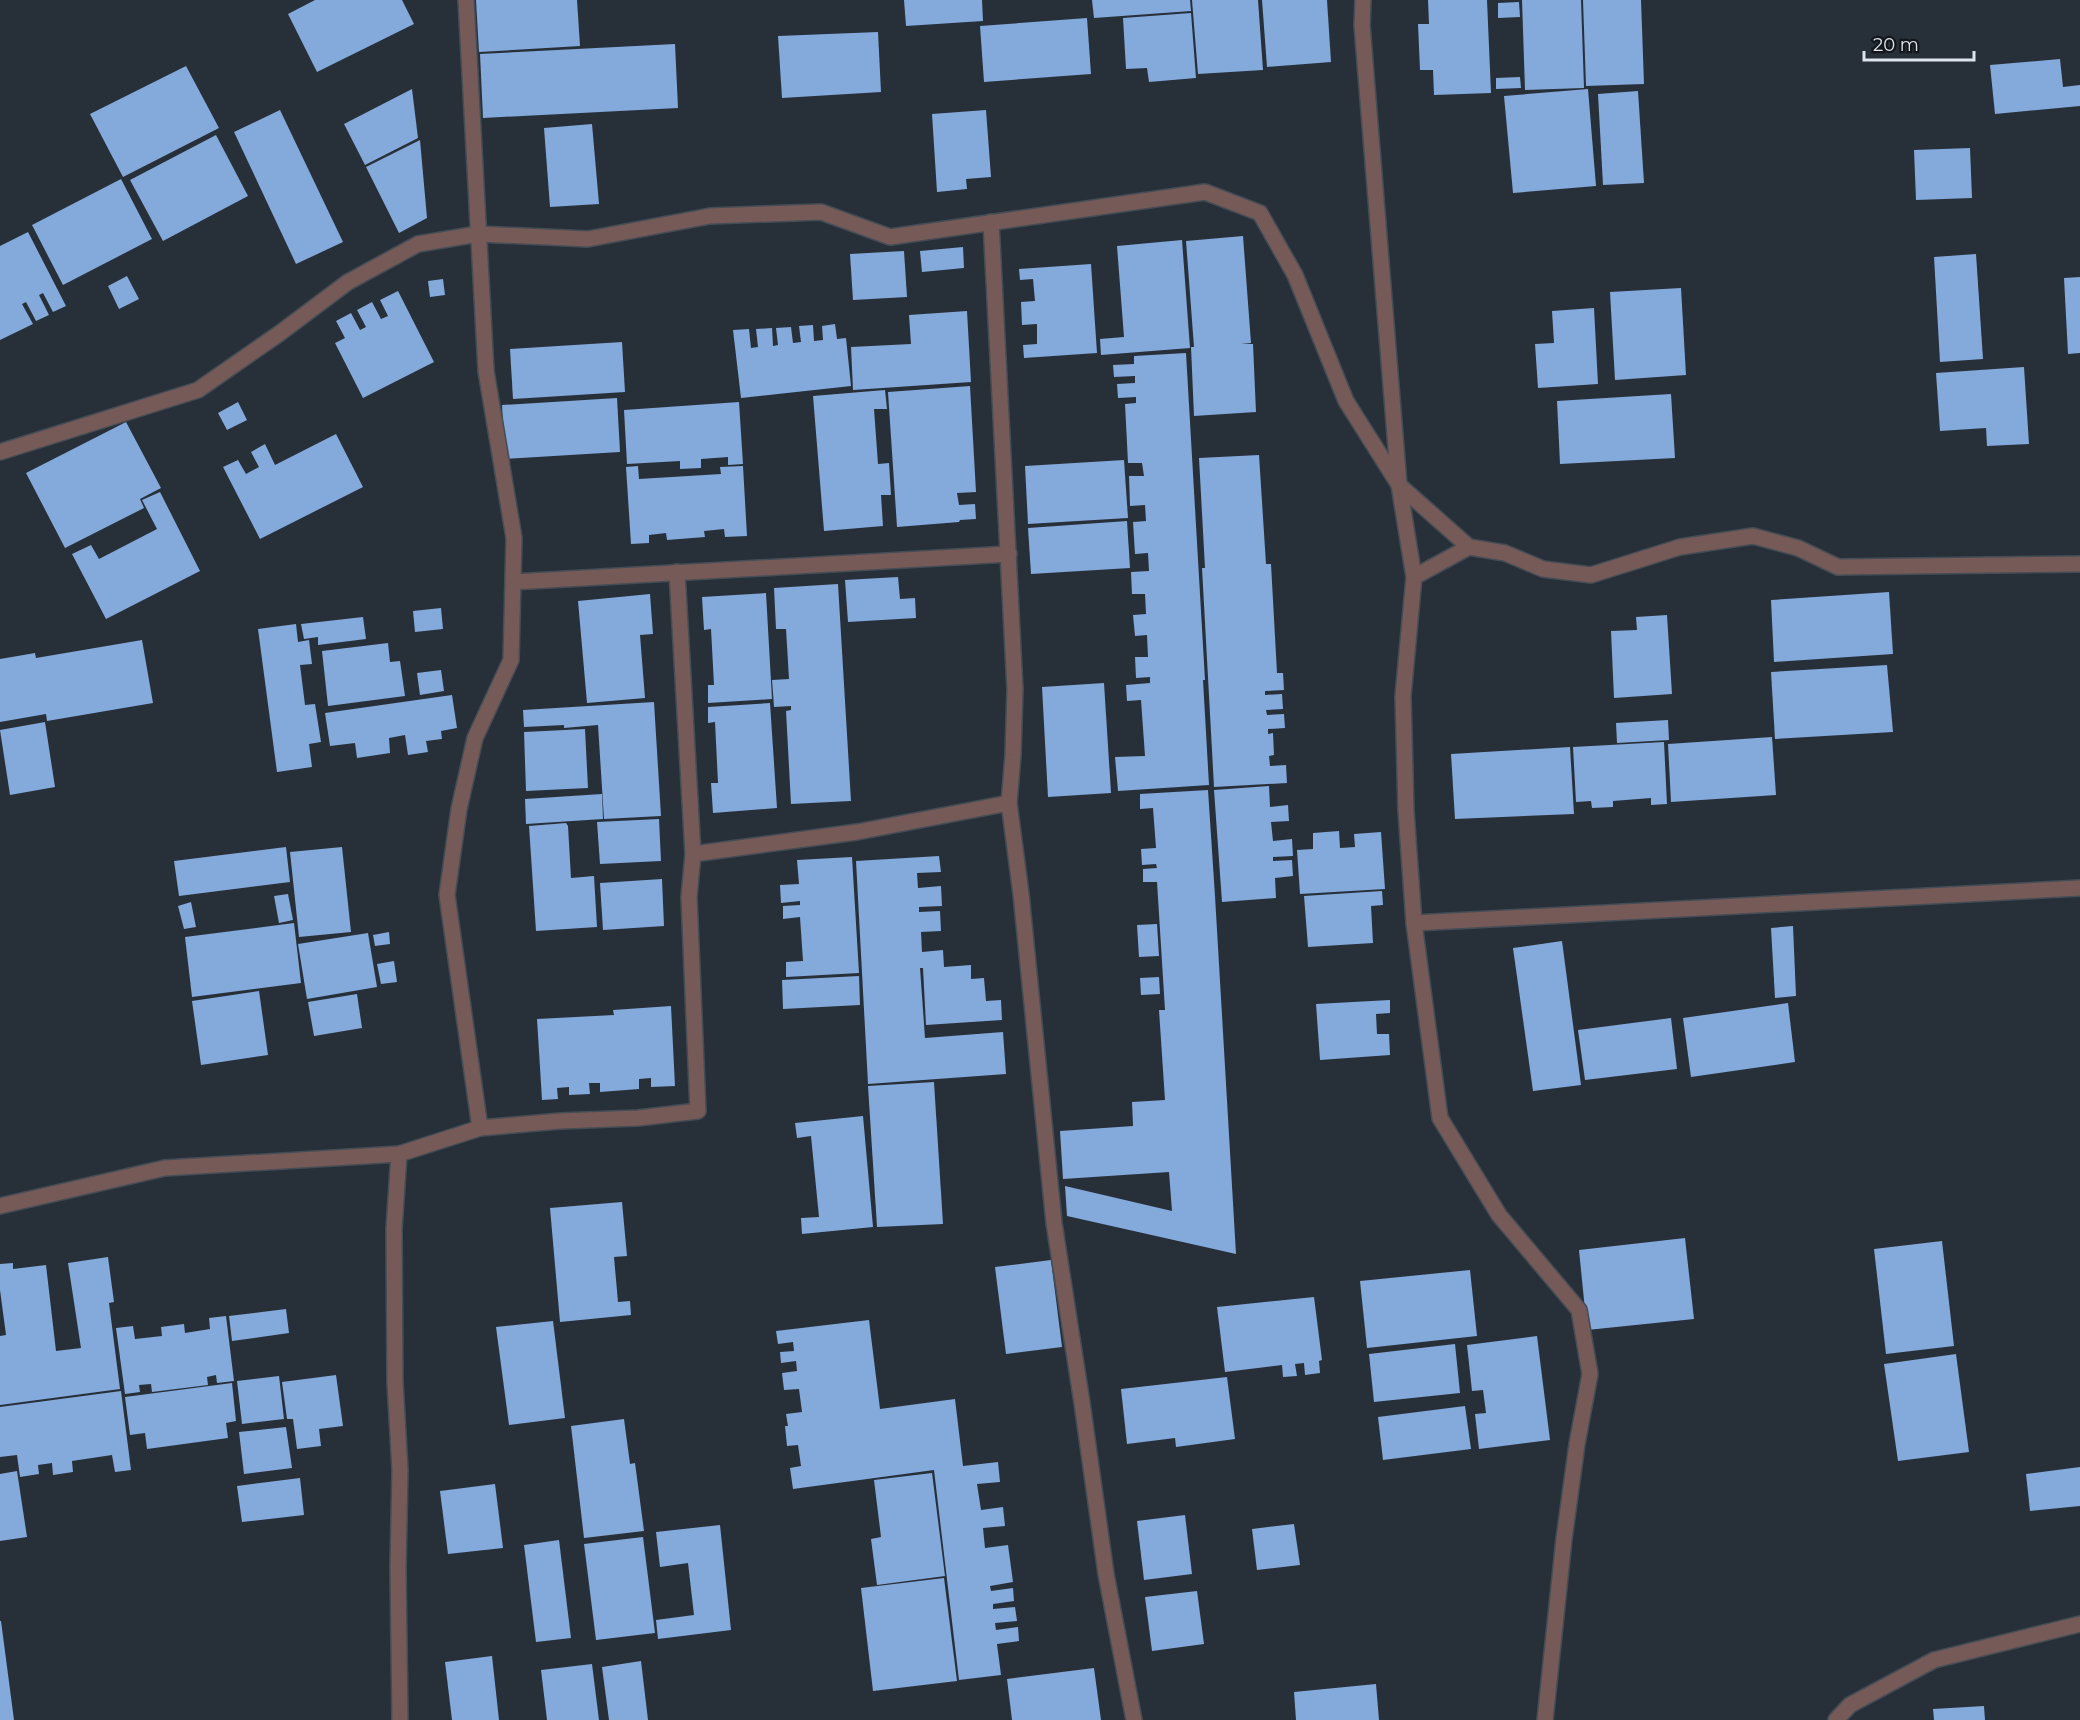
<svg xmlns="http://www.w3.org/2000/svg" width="2080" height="1720" viewBox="0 0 2080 1720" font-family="Montserrat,sans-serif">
<rect width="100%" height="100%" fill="#272f39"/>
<g fill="#84a9db">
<polygon points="315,0 402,0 414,24 317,72 288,14"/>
<polygon points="476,0 577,0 580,46 479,52"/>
<polygon points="904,0 982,0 983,21 906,26"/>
<polygon points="1092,0 1190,0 1191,11 1094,18"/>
<polygon points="1192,0 1258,0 1263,70 1198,74"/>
<polygon points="1262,0 1327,0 1331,62 1267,67"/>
<polygon points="1428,0 1487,0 1491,93 1434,95 1433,70 1420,70 1418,24 1429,24"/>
<polygon points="1522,0 1581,0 1584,88 1525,90"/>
<polygon points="1583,0 1641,0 1644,84 1586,86"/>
<polygon points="1519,2 1520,17 1498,18 1498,3"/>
<polygon points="1191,13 1196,78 1149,82 1147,68 1126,69 1123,18"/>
<polygon points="1087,18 1091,74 984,82 980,26"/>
<polygon points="878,32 881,92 782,98 778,36"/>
<polygon points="675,44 678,108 483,118 480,54"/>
<polygon points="2060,59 2063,87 2080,85 2080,106 1995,114 1990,65"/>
<polygon points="186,66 219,128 123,177 90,114"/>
<polygon points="1520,77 1521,88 1496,89 1496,78"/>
<polygon points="412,89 418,138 365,165 344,124"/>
<polygon points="1588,89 1596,186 1513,193 1504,96"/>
<polygon points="1638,91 1644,183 1603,185 1598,94"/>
<polygon points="280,110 343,242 296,264 234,132"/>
<polygon points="986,110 991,177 966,179 967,189 937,192 932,114"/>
<polygon points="592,124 599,204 550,207 544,128"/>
<polygon points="216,135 248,196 163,241 130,180"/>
<polygon points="420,140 427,218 399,233 366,167"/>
<polygon points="1970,148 1972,198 1916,200 1914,150"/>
<polygon points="121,179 152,239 63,285 32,225"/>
<polygon points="28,232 66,306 53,312 43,293 39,295 49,315 36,321 26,302 22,304 33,324 0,340 0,246"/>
<polygon points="1243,236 1251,343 1241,344 1253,344 1256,412 1194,416 1191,347 1194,347 1186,241"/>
<polygon points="1182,240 1190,348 1101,355 1100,339 1124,337 1117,246"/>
<polygon points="963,247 964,268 922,272 920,251"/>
<polygon points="904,251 907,297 853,300 850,254"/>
<polygon points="1976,254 1983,359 1940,362 1934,257"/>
<polygon points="1091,264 1097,353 1024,358 1023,345 1037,344 1037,324 1022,325 1021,302 1035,301 1033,279 1020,280 1019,269"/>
<polygon points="127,276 139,299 119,309 108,286"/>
<polygon points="2080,277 2080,353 2068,354 2064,278"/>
<polygon points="443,279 445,295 430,297 428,281"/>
<polygon points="1681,288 1686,375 1615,380 1610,292"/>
<polygon points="398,291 434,362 363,398 335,343 345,338 336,321 351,313 360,330 366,327 357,310 372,302 381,319 388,316 380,300"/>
<polygon points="1594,308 1598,384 1538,388 1535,344 1554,343 1552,311"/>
<polygon points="967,311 971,382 853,390 851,347 911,344 909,315"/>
<polygon points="835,324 837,339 846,338 851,386 741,398 733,330 749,329 751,348 758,347 756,329 772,328 773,346 778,345 776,328 791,327 793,343 801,342 799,326 813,325 814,341 823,340 822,326"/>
<polygon points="622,342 625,392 513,399 510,349"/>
<polygon points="1186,353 1205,680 1203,680 1209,785 1118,791 1115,757 1145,756 1141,700 1127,701 1126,685 1150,683 1150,677 1136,678 1135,657 1148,657 1147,635 1135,636 1133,615 1146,614 1145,594 1132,594 1131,572 1149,571 1148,553 1135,554 1133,522 1146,521 1145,505 1130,506 1129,476 1144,476 1142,463 1128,463 1125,404 1136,403 1136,397 1118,398 1117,384 1135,383 1135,376 1114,377 1113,365 1134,364 1134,356"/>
<polygon points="2024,367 2029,444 1987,446 1986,428 1940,431 1936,373"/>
<polygon points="970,386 976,492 957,493 959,505 975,504 976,519 960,520 959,522 897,527 888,392"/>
<polygon points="885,390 887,409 874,409 878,464 889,463 891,495 881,495 883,526 824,531 813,396"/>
<polygon points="1671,394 1675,458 1560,464 1557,401"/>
<polygon points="617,398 620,452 505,459 502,405"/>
<polygon points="238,402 247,420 227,430 218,413"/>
<polygon points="739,402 743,464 728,465 728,457 701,459 701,468 680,469 680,461 627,464 624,410"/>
<polygon points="126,422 161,488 140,499 144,508 65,548 26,473"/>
<polygon points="336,434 363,487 260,539 223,467 238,460 246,474 259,467 251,452 265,444 275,465"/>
<polygon points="1259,455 1266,564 1271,564 1277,673 1283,673 1284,690 1265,691 1265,695 1282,694 1283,709 1266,710 1267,715 1284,714 1285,728 1268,729 1268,734 1273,733 1274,755 1269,756 1270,766 1286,765 1287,783 1214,787 1202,568 1205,568 1199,458"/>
<polygon points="1124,460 1128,518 1028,524 1025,466"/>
<polygon points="638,466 639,479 721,474 720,467 743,466 747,536 725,537 724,529 704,531 705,537 667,540 666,533 649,535 649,543 631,544 626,467"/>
<polygon points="160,492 200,571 106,619 72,554 91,545 99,559 157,529 142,500"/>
<polygon points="1127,521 1130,568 1031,574 1028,528"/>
<polygon points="898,577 900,599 915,598 916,618 848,622 845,580"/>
<polygon points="838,584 851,801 791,804 786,711 791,710 791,706 774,707 772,680 789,679 786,629 776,629 774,588"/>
<polygon points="1889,592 1893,654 1774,662 1771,600"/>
<polygon points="766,593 772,699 708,703 708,685 714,685 711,629 704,630 702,597"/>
<polygon points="650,594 653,634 640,635 645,698 587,703 578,601"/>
<polygon points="441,608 443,629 415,632 413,611"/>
<polygon points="1667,615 1672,694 1614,698 1611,631 1637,630 1636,617"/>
<polygon points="363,617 366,639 318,645 318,637 304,639 301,624"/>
<polygon points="296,624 298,642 309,640 312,664 300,665 305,705 315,704 321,742 309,744 312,767 277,772 258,629"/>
<polygon points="142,640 153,703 47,721 46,714 0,722 0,659 35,653 36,658"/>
<polygon points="388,643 390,662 400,661 405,696 328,706 322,651"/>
<polygon points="1887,665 1893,732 1775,739 1771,672"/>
<polygon points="441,670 444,691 420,695 417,673"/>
<polygon points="1104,683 1111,793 1048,797 1042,687"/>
<polygon points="452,695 457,728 441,731 442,739 426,741 428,752 408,755 405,735 389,738 390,753 357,758 355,743 330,746 325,713"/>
<polygon points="654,702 661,816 604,819 598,725 564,728 564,725 524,727 523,710"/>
<polygon points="770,703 777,808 713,813 711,783 718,783 715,722 708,723 708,707"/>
<polygon points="1668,720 1669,740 1617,743 1616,723"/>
<polygon points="45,722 55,787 10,795 0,730"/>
<polygon points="585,729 588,788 526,791 524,732"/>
<polygon points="1772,737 1776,795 1671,802 1668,744"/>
<polygon points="1664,742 1667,804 1651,805 1651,798 1613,801 1613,807 1592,808 1591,801 1576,802 1573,747"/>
<polygon points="1570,747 1574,814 1455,819 1451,754"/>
<polygon points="1269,786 1270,807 1288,805 1289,821 1271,822 1273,841 1292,839 1293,856 1273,857 1273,861 1292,860 1293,876 1275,878 1276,898 1222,902 1214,790"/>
<polygon points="1208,790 1215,896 1236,1254 1067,1216 1065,1186 1172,1211 1169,1172 1063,1179 1060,1131 1133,1126 1132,1102 1165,1100 1159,1010 1165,1010 1157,882 1143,882 1143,869 1157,868 1156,864 1142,865 1141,849 1156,848 1153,808 1140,809 1140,794"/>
<polygon points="602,794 603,819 526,824 525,799"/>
<polygon points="659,819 661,861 600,864 597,822"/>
<polygon points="566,823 568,826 571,878 594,876 597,927 536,931 529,826"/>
<polygon points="1339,831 1340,848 1355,847 1354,834 1381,832 1385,889 1300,894 1297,850 1313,849 1313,833"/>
<polygon points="286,847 290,882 179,896 174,861"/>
<polygon points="342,847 351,932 299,937 290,852"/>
<polygon points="939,856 941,872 917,873 918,888 941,886 942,906 919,907 919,912 940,911 941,931 921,932 922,952 943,950 944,967 971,965 971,979 984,978 986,1001 1001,1000 1002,1020 926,1025 923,968 920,968 925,1038 1003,1032 1006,1074 868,1084 856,861"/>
<polygon points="852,857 859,973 786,977 786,962 803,961 800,917 783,919 783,906 800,905 800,901 781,903 780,885 799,884 797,860"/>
<polygon points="662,879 664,926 603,930 600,883"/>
<polygon points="1382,891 1383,905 1371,906 1373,943 1308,947 1304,896"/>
<polygon points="288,894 293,920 279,923 274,896"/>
<polygon points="191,902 196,927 184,929 178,906"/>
<polygon points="294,923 301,983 192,997 185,937"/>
<polygon points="1157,924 1159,956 1139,957 1137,925"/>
<polygon points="1793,926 1796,996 1775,998 1771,928"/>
<polygon points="389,932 390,944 375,946 373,935"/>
<polygon points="368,933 377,987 307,999 298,944"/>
<polygon points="1562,941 1581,1085 1533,1091 1513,948"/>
<polygon points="394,961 397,982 381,984 377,964"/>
<polygon points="859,976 860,1005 783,1009 782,980"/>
<polygon points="1159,977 1160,994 1141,995 1140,978"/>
<polygon points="259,991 268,1055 201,1065 192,1001"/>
<polygon points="357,994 362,1028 314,1036 308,1002"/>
<polygon points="1390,1000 1390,1013 1376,1014 1377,1034 1389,1034 1390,1055 1320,1060 1316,1004"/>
<polygon points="1788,1003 1795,1062 1691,1077 1683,1018"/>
<polygon points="671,1006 675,1086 651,1087 651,1078 639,1079 639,1089 600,1092 600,1083 589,1083 590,1094 569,1095 569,1087 557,1088 558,1099 542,1100 537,1019 614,1015 613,1010"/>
<polygon points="1671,1018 1677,1069 1585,1080 1578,1030"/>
<polygon points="934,1082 943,1224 877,1227 868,1086"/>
<polygon points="863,1116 873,1227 802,1234 801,1218 819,1217 811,1136 797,1138 795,1123"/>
<polygon points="622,1202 627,1256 614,1257 618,1302 630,1301 631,1315 560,1322 550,1208"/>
<polygon points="1685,1238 1694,1319 1587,1330 1579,1250"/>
<polygon points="1942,1241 1954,1346 1886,1354 1874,1249"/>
<polygon points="108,1257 114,1302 109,1303 120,1389 0,1405 0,1336 6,1335 0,1290 0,1264 13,1263 13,1269 46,1265 56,1351 81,1348 68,1263"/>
<polygon points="1051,1260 1062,1347 1006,1354 995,1267"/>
<polygon points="1470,1270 1477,1336 1367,1348 1360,1281"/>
<polygon points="1314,1297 1322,1360 1319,1361 1320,1373 1305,1375 1304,1363 1295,1364 1297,1376 1283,1377 1282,1365 1225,1372 1217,1307"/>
<polygon points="286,1309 289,1333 232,1341 229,1316"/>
<polygon points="226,1316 234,1381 217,1383 216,1375 207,1377 208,1385 152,1392 151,1384 139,1385 140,1392 125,1394 116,1328 133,1326 135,1339 162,1336 161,1327 184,1324 185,1333 210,1329 209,1318"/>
<polygon points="869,1320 880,1409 955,1399 963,1466 998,1462 1000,1482 977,1484 981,1510 1003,1507 1005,1526 983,1528 985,1548 1008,1545 1013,1582 990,1586 991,1591 1013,1588 1014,1601 993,1604 993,1609 1015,1607 1017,1621 995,1623 996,1630 1018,1627 1019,1641 997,1644 1001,1675 959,1680 934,1470 793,1489 790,1468 801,1466 798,1445 787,1446 785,1426 788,1426 786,1414 802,1412 799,1389 784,1390 782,1373 797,1371 796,1361 781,1363 780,1352 794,1351 793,1342 778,1344 776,1331"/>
<polygon points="553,1321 565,1418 509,1425 496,1327"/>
<polygon points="1537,1336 1550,1440 1479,1449 1475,1414 1486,1413 1483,1390 1472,1391 1467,1345"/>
<polygon points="1455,1344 1460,1393 1374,1402 1369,1354"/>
<polygon points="1956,1354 1969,1452 1898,1461 1884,1364"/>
<polygon points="336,1375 343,1426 319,1429 321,1446 297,1449 293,1419 287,1419 282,1382"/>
<polygon points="279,1376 284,1419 242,1424 237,1381"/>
<polygon points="1227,1377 1235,1439 1176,1447 1175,1438 1127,1444 1121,1389"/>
<polygon points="232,1383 236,1421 226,1423 228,1438 147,1449 145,1433 130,1435 125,1397"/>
<polygon points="121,1391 131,1470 115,1472 112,1455 72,1461 73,1472 53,1475 52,1463 38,1465 39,1474 20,1477 17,1455 0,1457 0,1407"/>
<polygon points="1465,1406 1471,1449 1383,1460 1378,1417"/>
<polygon points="624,1419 630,1464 635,1463 644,1531 584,1538 571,1426"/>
<polygon points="286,1427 292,1468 244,1474 239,1432"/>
<polygon points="2080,1467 2080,1506 2030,1511 2026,1474"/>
<polygon points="17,1471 27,1537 0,1541 0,1474"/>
<polygon points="932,1473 945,1576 877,1585 871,1539 881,1537 874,1480"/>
<polygon points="300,1478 304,1515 242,1522 237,1486"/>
<polygon points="495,1484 503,1548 448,1554 440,1491"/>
<polygon points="1185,1515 1192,1574 1144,1580 1137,1521"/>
<polygon points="1294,1524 1300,1565 1257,1570 1252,1529"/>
<polygon points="720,1525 731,1630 658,1639 656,1620 694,1615 688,1563 660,1567 656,1532"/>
<polygon points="643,1537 655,1633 596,1640 584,1544"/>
<polygon points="559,1540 571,1638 536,1642 524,1545"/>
<polygon points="944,1578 957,1681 873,1691 861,1588"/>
<polygon points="1197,1591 1204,1644 1152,1651 1145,1597"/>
<polygon points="0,1621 1,1621 14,1720 0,1720"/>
<polygon points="492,1656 499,1720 452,1720 445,1662"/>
<polygon points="641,1661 648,1720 609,1720 602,1667"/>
<polygon points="592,1664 599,1720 547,1720 541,1670"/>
<polygon points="1094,1668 1101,1720 1012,1720 1007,1679"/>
<polygon points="1376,1684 1379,1720 1296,1720 1294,1692"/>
<polygon points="1984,1706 1985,1720 1934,1720 1933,1709"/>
</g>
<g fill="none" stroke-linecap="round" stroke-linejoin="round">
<defs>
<g id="minor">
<polyline points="466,0 486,371 514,538 511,660 475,738 459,809 447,895 480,1128"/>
<polyline points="1363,0 1362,25 1399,485 1414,577 1403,696 1406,811 1414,923 1440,1118 1499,1215 1579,1310 1590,1374 1577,1444 1564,1539 1545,1720"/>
<polyline points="991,222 1015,689 1013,755 1009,803 1021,894 1054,1223 1082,1403 1106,1574 1134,1720"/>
<polyline points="0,452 198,390 280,333 348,282 418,244 478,234 588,239 710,216 821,212 890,237 1205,192 1260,213 1295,275 1346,401 1399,485 1469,547 1505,553 1543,569 1591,575 1680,547 1753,536 1798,548 1838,567 2080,564"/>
<polyline points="1414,577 1469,547"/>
<polyline points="513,582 1009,554"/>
<polyline points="693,854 857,832 1009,803"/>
<polyline points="1414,923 2080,888"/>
<polyline points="399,1154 394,1229 395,1382 400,1470 398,1568 400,1720"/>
<polyline points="0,1206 165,1168 399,1154 480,1128 560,1121 638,1118 698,1111 689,897 693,854 677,572"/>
<polyline points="1836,1720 1850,1705 1934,1660 2080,1624"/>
</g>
</defs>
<use href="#minor" stroke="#444c55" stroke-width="18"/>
<use href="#minor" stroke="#765a57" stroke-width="15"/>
</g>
<path d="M1864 51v9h110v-9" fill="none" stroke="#dee4eb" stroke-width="3"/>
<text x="1873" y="51" font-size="18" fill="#dee4eb" stroke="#13171c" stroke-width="4.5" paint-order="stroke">20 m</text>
</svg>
